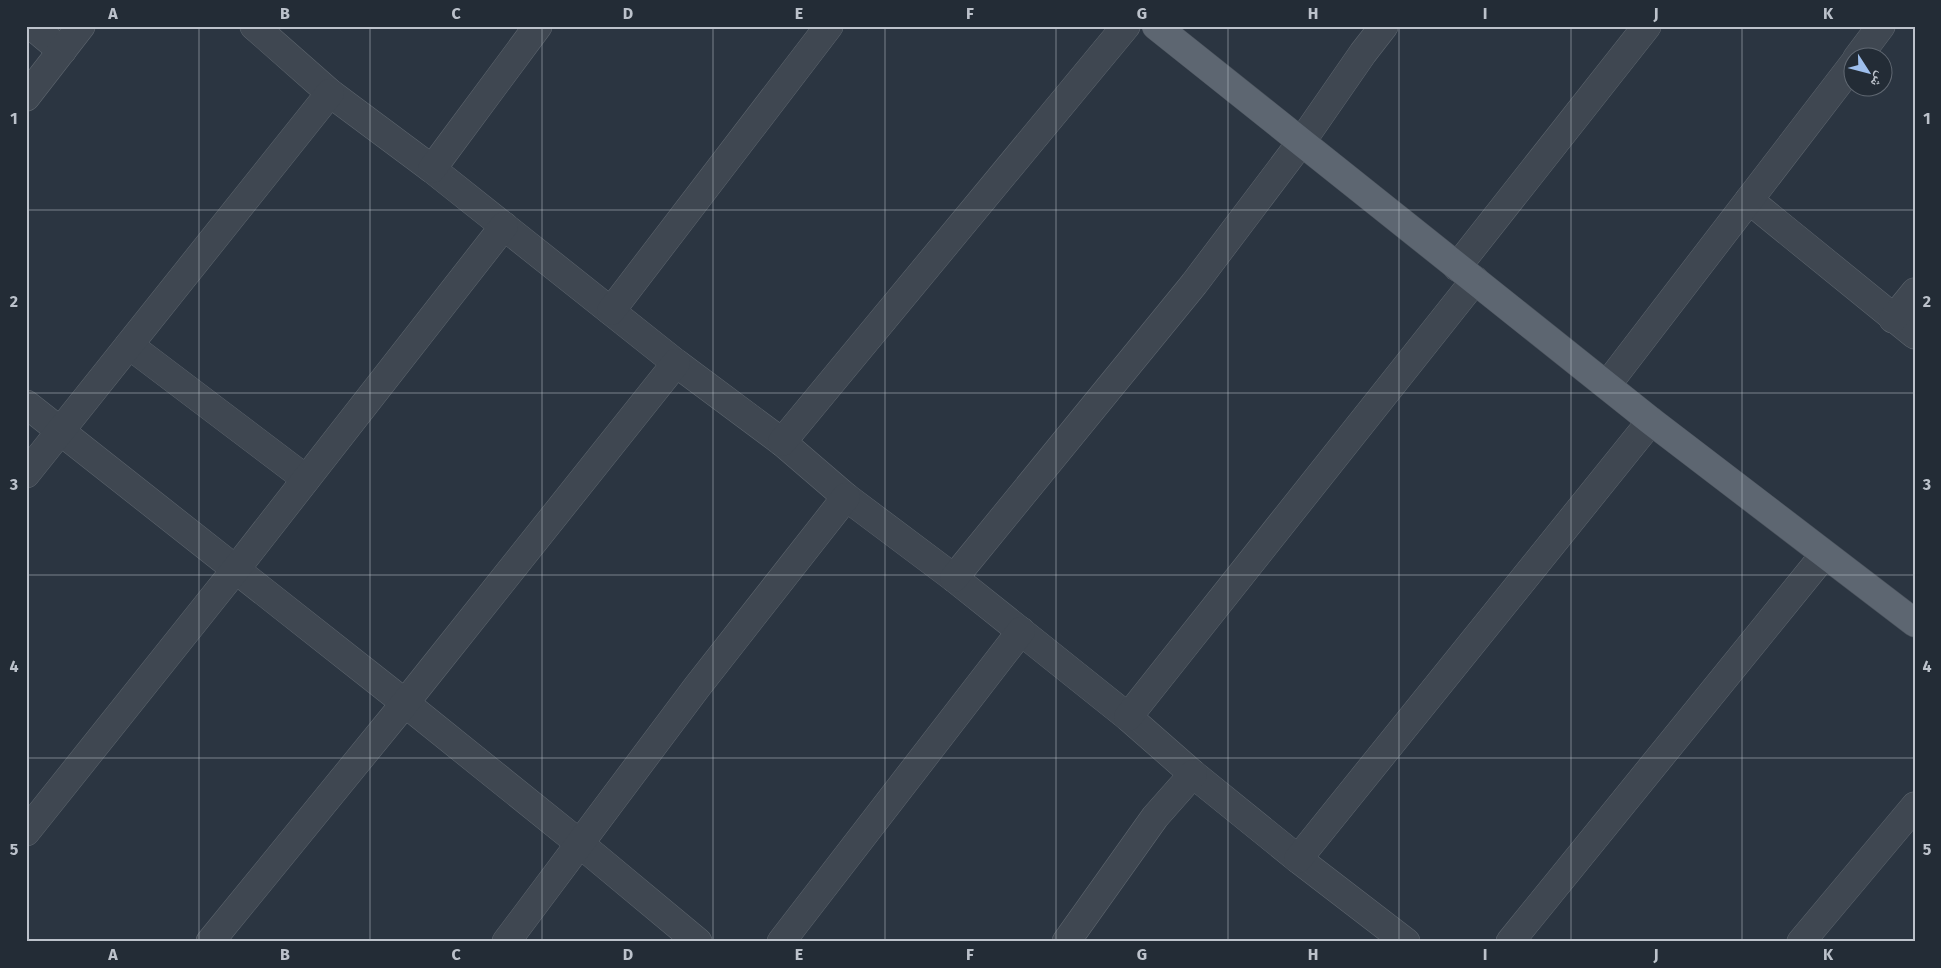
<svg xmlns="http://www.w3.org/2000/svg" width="1941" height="968" viewBox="0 0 1941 968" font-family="'Fira Sans','Noto Naskh Arabic',sans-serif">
<rect width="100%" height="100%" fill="#2b3541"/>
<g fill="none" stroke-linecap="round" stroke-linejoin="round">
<defs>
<g id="minor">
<polyline points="32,26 62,51"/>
<polyline points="254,26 330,93 432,169 676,363 782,442 846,497 954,578 1128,717 1193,774 1298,859 1406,942"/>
<polyline points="1857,58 1881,26"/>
<polyline points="26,97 81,26"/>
<polyline points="432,169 538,26"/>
<polyline points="1749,200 1915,335"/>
<polyline points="1457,267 1647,26"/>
<polyline points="611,311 829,26"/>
<polyline points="1893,319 1915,292"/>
<polyline points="129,345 306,479"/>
<polyline points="1607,385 1854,63"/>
<polyline points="26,404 405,703 579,843 698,942"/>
<polyline points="782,442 1126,26"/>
<polyline points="26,474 330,93"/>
<polyline points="954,578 1194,284 1302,141 1363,53 1384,26"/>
<polyline points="1128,717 1475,280"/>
<polyline points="26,832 236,569 504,226"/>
<polyline points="1298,859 1651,421"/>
<polyline points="210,942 405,703 676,363"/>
<polyline points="506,942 697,687 846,497"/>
<polyline points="781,942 1021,631"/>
<polyline points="1066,942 1155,817 1193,774"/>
<polyline points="1510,942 1824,555"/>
<polyline points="1801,942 1915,806"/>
</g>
<polyline id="major" points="1156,26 1651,421 1915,623"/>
</defs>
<use href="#minor" stroke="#5d656e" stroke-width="29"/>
<use href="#major" stroke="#48505a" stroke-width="29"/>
<use href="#minor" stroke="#3f4751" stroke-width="28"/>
<use href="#major" stroke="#5d6671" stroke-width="28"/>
</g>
<path fill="none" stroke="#bcc2cb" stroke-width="1" stroke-opacity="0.55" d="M199,26V942M370,26V942M542,26V942M713,26V942M885,26V942M1056,26V942M1228,26V942M1399,26V942M1571,26V942M1742,26V942M26,210H1915M26,393H1915M26,575H1915M26,758H1915"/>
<rect width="1941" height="968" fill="none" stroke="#232c36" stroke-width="55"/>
<g transform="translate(1868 72) rotate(126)"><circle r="24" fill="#232c36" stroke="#606872"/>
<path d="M0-4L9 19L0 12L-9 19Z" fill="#9ebfed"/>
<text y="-8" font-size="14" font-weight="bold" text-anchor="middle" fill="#bcc2cb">ش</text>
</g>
<rect x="28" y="28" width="1886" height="912" fill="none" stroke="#bcc2cb" stroke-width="2"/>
<g font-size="16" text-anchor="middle" font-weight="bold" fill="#bcc2cb">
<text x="113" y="19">A</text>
<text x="285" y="19">B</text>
<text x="456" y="19">C</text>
<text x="628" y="19">D</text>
<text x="799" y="19">E</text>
<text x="970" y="19">F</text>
<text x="1142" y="19">G</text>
<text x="1313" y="19">H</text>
<text x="1485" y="19">I</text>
<text x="1656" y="19">J</text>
<text x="1828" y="19">K</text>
<text x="14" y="124">1</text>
<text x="1927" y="124">1</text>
<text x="14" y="307">2</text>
<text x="1927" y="307">2</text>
<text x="14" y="490">3</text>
<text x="1927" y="490">3</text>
<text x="14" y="672">4</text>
<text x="1927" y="672">4</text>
<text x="14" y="855">5</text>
<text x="1927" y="855">5</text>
<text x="113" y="960">A</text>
<text x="285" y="960">B</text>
<text x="456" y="960">C</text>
<text x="628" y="960">D</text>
<text x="799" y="960">E</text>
<text x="970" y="960">F</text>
<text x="1142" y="960">G</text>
<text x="1313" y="960">H</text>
<text x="1485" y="960">I</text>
<text x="1656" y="960">J</text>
<text x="1828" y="960">K</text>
</g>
</svg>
